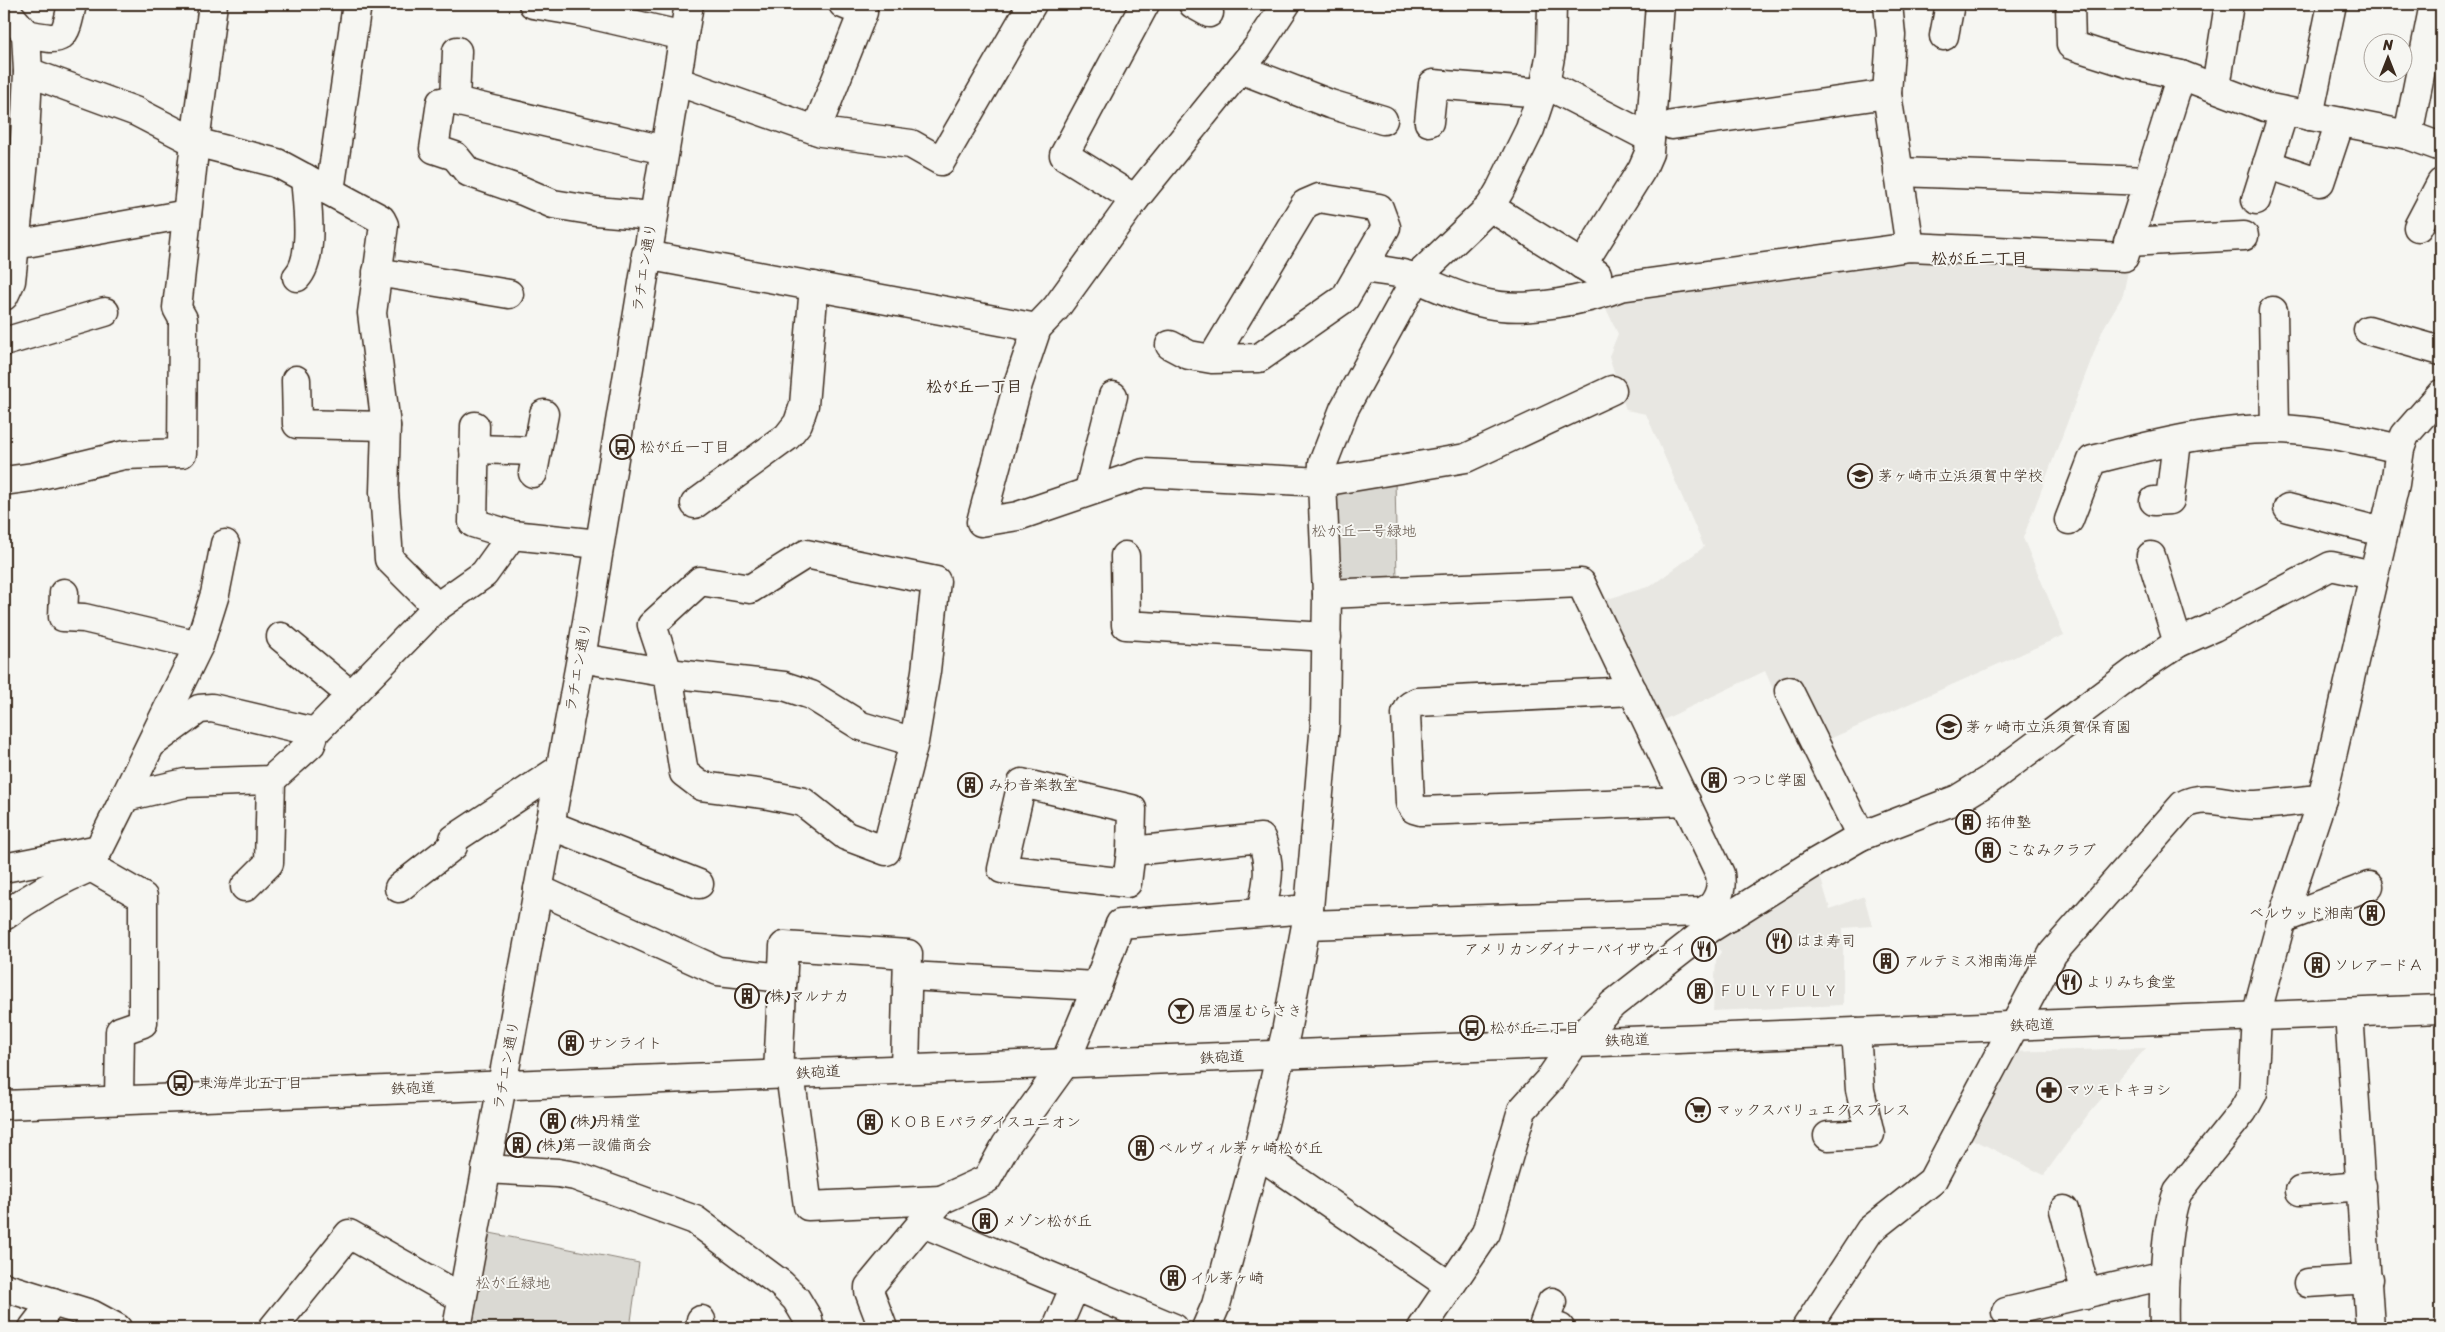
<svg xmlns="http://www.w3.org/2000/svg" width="2445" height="1332" viewBox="0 0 2445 1332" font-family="Sriracha,'Klee One',sans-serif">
<rect width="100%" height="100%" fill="#f6f6f2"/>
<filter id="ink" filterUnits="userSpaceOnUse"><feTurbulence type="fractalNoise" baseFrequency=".02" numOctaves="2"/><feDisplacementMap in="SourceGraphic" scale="10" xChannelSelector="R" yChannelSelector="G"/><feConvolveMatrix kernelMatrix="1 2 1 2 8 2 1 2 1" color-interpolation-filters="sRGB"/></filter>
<g filter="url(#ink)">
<g fill="#e8e7e2">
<polygon points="1907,257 2129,266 2123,295 2103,329 2023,538 2064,635 1825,741 1797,679 1773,689 1765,671 1659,722 1604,600 1651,586 1704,547 1646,414 1626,410 1609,356 1618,334 1603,302"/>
<polygon points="1816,862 1830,909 1864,896 1872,926 1843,928 1843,1005 1713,1011 1716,960 1721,952 1709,929"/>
<polygon points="2146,1048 2089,1113 2044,1175 1965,1135 2008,1052"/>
</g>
<g fill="#dad9d3" stroke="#8a8278">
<polygon points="1395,479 1397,581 1330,581 1332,482"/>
<polygon points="490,1233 639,1263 630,1328 460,1328 470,1266"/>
</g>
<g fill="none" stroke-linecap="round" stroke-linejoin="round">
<defs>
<g id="minor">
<polyline points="533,4 580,12 684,36"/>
<polyline points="1193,4 1209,13"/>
<polyline points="1286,4 1257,48 1135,199 1056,308 1037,328 1018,384 981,522 1018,516 1144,473 1322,482 1466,458 1612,390"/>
<polyline points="1888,4 1891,35 1887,94 1910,247"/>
<polyline points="2070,4 2071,45 2127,63 2181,75 2265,107 2408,135 2441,147"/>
<polyline points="4,8 26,34 28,72 24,161 11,281 4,296"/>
<path d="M26,34C63,41 64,43 72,4"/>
<polyline points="1944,36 1950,4"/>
<polyline points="1240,69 1330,104 1383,120"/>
<polyline points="28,72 137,112 195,142 277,163 381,219 384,225 372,313 386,426 384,492 389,559 437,607"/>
<polyline points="676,81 821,132 911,144 941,161 1032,4"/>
<polyline points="1545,84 1650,138"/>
<polyline points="2216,87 2229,4"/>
<polyline points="455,101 457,51"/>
<polyline points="2309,116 2332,4"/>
<polyline points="1429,122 1433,84 1542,93"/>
<polyline points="1672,125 1887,94"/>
<polyline points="816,130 863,12 843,4"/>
<polyline points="2408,135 2434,4"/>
<polyline points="2267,164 2320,182 2340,122"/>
<polyline points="2148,181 2181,75"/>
<polyline points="330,191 357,4"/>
<polyline points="1135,199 1064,155 1145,4"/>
<polyline points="2256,200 2284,111"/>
<polyline points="1490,207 1597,274"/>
<polyline points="653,216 596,211 553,204 523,191 468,172 455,156 434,149 441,102 455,101 664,150"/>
<polyline points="2418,227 2441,183"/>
<polyline points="2128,242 2244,236"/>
<polyline points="15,245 187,214"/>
<polyline points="646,255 1037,328"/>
<polyline points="1582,265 1642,169 1649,153 1660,4"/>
<path d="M1363,268C1379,271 1400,271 1416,278C1439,288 1463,299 1488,304C1524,312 1585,301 1620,287L1910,247L2124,257L2148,181L1898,172"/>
<polyline points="377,272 509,294"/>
<path d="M297,277C315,258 307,203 305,178"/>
<polyline points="2273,311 2275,429"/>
<polyline points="2368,330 2441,351"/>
<polyline points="4,342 105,312"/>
<polyline points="1170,345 1189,355 1212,359 1259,358 1345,298 1386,227 1379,208 1319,198 1305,204 1212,359"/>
<polyline points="296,380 297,424 386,426"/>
<polyline points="475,426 473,523 512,535"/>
<polyline points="474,449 537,451"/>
<polyline points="533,473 544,414"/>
<polyline points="4,481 33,477 124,455 182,453 183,319 177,308 195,142 213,4"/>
<polyline points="1089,490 1113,396"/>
<polyline points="2154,501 2170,500 2177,441"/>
<polyline points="695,504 787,437 798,423 804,405 814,286"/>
<polyline points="2288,508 2383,532"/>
<path d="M2069,520L2092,460C2149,446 2217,428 2276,429C2319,430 2359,440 2400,449"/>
<polyline points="1125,556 1126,625 1327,637"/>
<polyline points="2151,556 2178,643"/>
<polyline points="64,593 63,617 84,618 199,645"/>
<path d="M1327,594L1581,583L1720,874C1722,887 1720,895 1712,906L1729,917"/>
<polyline points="281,637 351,695"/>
<polyline points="581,658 668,673 684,773 701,786 764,794 803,802 846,836 886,851 914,742 926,671 936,581 806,554 750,589 700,581 652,625 668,673 784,686 811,695 861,726 914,742"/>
<polyline points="1633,691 1417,702 1410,706 1406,714 1410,803 1414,809 1421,811 1686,801"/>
<polyline points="1789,691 1861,836"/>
<polyline points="154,742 199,709 212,708 315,732"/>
<polygon points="1022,783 1132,809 1131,851 1127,883 1002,869"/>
<polyline points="125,797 199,645 215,594 225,544"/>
<polyline points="550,825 699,884"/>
<path d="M1131,851L1261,838C1272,867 1268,882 1261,912"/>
<polyline points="4,868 99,849 125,797 185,783 271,780 311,744 315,732 437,607 484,574 512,535 599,544"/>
<polyline points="245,887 269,863 271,780"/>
<polyline points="399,888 453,846 454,839 560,769"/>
<polyline points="538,889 718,971 783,978"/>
<path d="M4,916C31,896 60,880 91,867L143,897V1023L120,1031L119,1100"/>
<polyline points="2282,919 2369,886"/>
<polyline points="1307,925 1702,912 1712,906"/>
<polyline points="908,976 1097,986"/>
<polyline points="2349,1013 2370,1328"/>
<polyline points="778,1074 784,946 908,954 905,1068"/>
<polyline points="790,1074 808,1206 941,1200"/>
<polyline points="4,1105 2441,1009"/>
<polyline points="1828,1136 1870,1134 1860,1090 1856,1032"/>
<polyline points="1257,1153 1450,1286"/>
<polyline points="486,1169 558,1173 575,1176 695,1220 781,1284 796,1299 808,1319 809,1328"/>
<polyline points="2300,1191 2362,1186"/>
<polyline points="2064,1210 2086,1294"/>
<polyline points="923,1223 1174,1328"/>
<polyline points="2308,1283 2368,1279"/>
<polyline points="4,1287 91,1314 117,1328"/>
<polyline points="1552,1302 1544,1323 1560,1328"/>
<polyline points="2006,1312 2165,1275"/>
<polyline points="33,1328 53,1302"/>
<polyline points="273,1328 349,1234 462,1298"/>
<polyline points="457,1328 581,658 689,4"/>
<polyline points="700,1328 701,1320"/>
<polyline points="883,1328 869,1291 869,1287 941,1200 987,1179 1006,1145 1065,1063 1097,986 1120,924 1309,909"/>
<polyline points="1057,1328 1075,1286"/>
<polyline points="1206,1328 1216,1305 1257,1153 1286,1032 1309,909 1325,723 1327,594 1322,482 1323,463 1344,409 1416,278 1490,207 1500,190 1530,129 1545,84 1551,52 1552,4"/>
<polyline points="1422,1328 1486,1233 1522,1110 1549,1080 1575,1042 1613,1004 1709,929 1816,862 1861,836 1958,799 1989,780 2134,672 2178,643 2214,627 2331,566 2373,575"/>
<path d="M1806,1328L1870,1230L1932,1181L2053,953L2183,805C2206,792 2231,806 2256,805C2278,804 2300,800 2322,799"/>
<path d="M2164,1328C2163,1295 2165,1221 2178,1192L2243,1111L2253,1093L2257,1016L2261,997L2282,919L2322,799L2395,484L2400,449L2405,435L2441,394"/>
</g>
</defs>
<use href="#minor" stroke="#3b2a1e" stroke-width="31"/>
<use href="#minor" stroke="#f6f6f2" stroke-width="28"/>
</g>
</g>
<defs>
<symbol id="bus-ring" viewBox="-11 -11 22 22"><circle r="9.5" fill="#f6f6f2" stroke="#3b2a1e" stroke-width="1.5"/><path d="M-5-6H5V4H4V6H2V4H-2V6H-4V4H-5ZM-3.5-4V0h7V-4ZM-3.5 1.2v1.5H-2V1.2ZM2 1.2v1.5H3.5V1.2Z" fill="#3b2a1e"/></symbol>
<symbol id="school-ring" viewBox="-11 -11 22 22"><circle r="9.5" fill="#f6f6f2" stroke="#3b2a1e" stroke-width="1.5"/><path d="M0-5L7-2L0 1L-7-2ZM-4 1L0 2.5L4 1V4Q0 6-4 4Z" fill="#3b2a1e"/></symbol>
<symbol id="building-ring" viewBox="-11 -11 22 22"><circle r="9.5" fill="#f6f6f2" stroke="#3b2a1e" stroke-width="1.5"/><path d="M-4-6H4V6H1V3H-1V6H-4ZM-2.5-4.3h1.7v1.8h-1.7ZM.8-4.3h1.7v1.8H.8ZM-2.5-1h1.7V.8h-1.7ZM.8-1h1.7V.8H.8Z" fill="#3b2a1e"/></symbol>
<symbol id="restaurant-ring" viewBox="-11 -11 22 22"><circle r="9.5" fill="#f6f6f2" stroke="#3b2a1e" stroke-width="1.5"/><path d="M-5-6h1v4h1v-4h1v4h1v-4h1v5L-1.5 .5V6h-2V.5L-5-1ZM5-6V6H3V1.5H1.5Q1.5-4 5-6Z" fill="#3b2a1e"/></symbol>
<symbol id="bar-ring" viewBox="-11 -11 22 22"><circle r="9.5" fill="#f6f6f2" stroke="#3b2a1e" stroke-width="1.5"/><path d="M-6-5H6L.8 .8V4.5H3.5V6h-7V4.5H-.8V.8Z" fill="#3b2a1e"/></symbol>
<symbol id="pharmacy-ring" viewBox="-11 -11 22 22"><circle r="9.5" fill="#f6f6f2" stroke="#3b2a1e" stroke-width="1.5"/><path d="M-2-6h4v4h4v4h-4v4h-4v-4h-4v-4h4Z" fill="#3b2a1e"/></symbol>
<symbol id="supermarket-ring" viewBox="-11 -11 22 22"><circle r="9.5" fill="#f6f6f2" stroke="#3b2a1e" stroke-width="1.5"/><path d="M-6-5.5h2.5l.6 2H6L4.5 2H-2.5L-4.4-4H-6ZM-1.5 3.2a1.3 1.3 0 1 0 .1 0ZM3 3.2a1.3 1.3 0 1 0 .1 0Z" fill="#3b2a1e"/></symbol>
</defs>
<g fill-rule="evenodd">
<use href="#bus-ring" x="608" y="433" width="28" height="28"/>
<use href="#school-ring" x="1846" y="462" width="28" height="28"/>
<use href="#school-ring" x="1935" y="713" width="28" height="28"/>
<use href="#building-ring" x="1700" y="766" width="28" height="28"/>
<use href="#building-ring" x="956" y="771" width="28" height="28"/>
<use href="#building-ring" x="1954" y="808" width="28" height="28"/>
<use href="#building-ring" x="1974" y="836" width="28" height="28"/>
<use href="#building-ring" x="2358" y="899" width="28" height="28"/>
<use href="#restaurant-ring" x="1765" y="927" width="28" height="28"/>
<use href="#restaurant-ring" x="1690" y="935" width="28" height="28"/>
<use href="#building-ring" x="1872" y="947" width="28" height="28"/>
<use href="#building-ring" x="2303" y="951" width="28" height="28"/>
<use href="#restaurant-ring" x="2055" y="968" width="28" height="28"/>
<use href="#building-ring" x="1686" y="977" width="28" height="28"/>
<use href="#building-ring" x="733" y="982" width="28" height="28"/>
<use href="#bar-ring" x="1167" y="997" width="28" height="28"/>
<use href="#bus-ring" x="1458" y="1014" width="28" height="28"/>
<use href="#building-ring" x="557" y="1029" width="28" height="28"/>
<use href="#bus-ring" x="166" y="1069" width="28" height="28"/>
<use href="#pharmacy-ring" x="2035" y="1076" width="28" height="28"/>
<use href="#supermarket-ring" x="1684" y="1096" width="28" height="28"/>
<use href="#building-ring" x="539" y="1107" width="28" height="28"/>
<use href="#building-ring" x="856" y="1108" width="28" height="28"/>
<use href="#building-ring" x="504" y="1131" width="28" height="28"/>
<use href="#building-ring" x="1127" y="1134" width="28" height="28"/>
<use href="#building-ring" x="971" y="1207" width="28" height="28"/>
<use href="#building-ring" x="1159" y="1264" width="28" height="28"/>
</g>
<g text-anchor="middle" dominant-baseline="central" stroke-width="4" stroke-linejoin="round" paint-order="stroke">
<g font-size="15" fill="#3b2a1e" stroke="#f6f6f2">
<text transform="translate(644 267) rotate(-81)">ラチエン通り</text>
<text transform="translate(578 667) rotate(-80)">ラチエン通り</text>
<text transform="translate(2032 1025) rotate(-2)">鉄砲道</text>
<text transform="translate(1627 1040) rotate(-2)">鉄砲道</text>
<text transform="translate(1222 1057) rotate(-3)">鉄砲道</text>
<text transform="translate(506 1065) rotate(-80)">ラチエン通り</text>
<text transform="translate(818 1072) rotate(-3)">鉄砲道</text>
<text transform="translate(413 1088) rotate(-2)">鉄砲道</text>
</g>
<g font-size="15" fill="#3b2a1e" stroke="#f6f6f2" text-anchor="start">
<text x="640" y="447">松が丘一丁目</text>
<text x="1878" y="476">茅ヶ崎市立浜須賀中学校</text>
<text x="1966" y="727">茅ヶ崎市立浜須賀保育園</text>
<text x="1732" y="780">つつじ学園</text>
<text x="988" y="785">みわ音楽教室</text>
<text x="1986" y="822">拓伸塾</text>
<text x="2006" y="850">こなみクラブ</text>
<text x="2354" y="913" text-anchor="end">ベルウッド湘南</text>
<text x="1796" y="941">はま寿司</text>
<text x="1686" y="949" text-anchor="end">アメリカンダイナーバイザウェイ</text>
<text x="1904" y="961">アルテミス湘南海岸</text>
<text x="2334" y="965">ソレアードＡ</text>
<text x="2086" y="982">よりみち食堂</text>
<text x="1718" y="991">ＦＵＬＹＦＵＬＹ</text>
<text x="764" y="996">(株)マルナカ</text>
<text x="1198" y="1011">居酒屋むらさき</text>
<text x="1490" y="1028">松が丘二丁目</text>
<text x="588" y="1043">サンライト</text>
<text x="198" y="1083">東海岸北五丁目</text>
<text x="2066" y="1090">マツモトキヨシ</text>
<text x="1716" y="1110">マックスバリュエクスプレス</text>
<text x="570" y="1121">(株)丹精堂</text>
<text x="888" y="1122">ＫＯＢＥパラダイスユニオン</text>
<text x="536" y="1145">(株)第一設備商会</text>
<text x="1158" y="1148">ベルヴィル茅ヶ崎松が丘</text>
<text x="1002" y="1221">メゾン松が丘</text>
<text x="1190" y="1278">イル茅ヶ崎</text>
</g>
<g font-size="15" fill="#63564b" stroke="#f6f6f2">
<text x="1364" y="531">松が丘一号緑地</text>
<text x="513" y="1283">松が丘緑地</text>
</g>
<g font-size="16" font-weight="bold" fill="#3b2a1e" stroke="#f6f6f2">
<text x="1979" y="258">松が丘二丁目</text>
<text x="974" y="386">松が丘一丁目</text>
</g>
</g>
<rect width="2445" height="1332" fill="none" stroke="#f6f6f2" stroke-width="20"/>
<rect x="10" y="10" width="2425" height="1312" fill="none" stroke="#3b2a1e" stroke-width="2" filter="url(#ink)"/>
<g transform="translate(2388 58)"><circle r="24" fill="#f6f6f2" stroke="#aba49d"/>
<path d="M0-4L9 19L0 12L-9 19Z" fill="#3b2a1e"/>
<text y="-8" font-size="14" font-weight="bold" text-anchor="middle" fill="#3b2a1e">N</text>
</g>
</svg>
